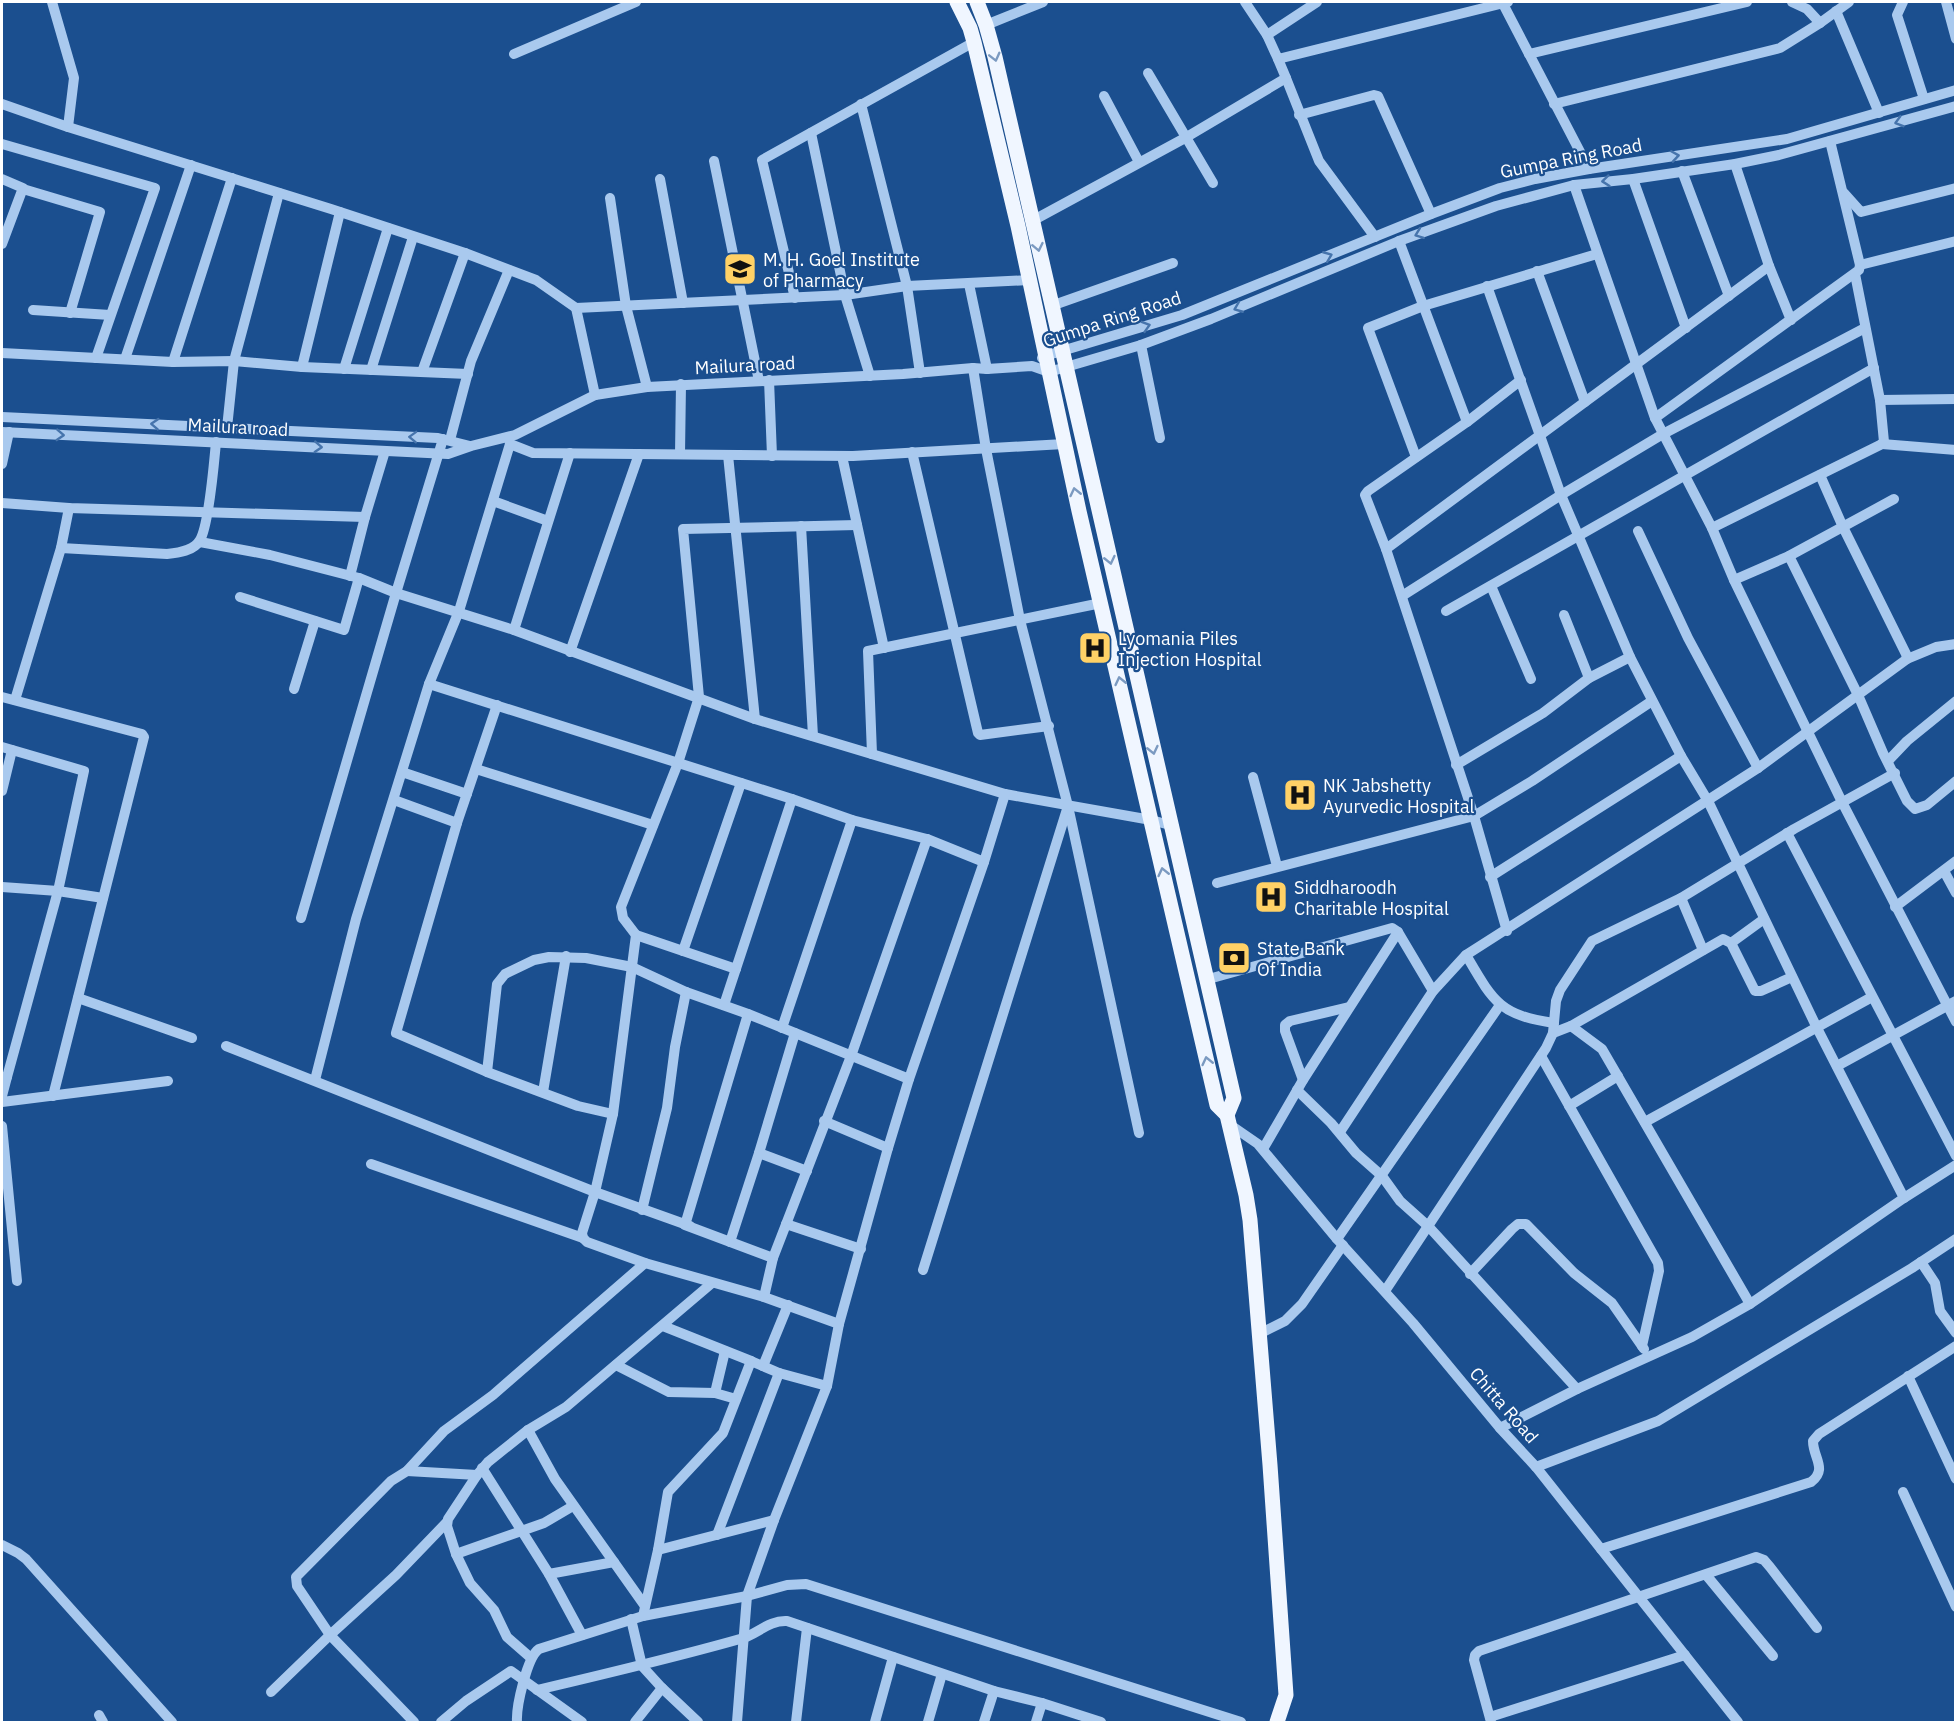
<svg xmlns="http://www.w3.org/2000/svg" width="1957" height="1724" viewBox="0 0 1957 1724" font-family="'IBM Plex Sans',sans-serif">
<rect width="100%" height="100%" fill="#1b4f8f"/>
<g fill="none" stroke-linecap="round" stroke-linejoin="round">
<g stroke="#a9c9ee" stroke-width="10">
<polyline points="52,2 74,78 68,127"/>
<polyline points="1245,2 1267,35 1278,59 1508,2"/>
<polyline points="1502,2 1589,169"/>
<polyline points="1792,2 1807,9 1820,23"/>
<polyline points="1903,2 1897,15 1924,99"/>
<polyline points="1946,2 1956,39"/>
<polyline points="1836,11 1879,113"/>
<polyline points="986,25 1043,2"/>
<polyline points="1267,35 1317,2"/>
<polyline points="514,54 636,2"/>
<polyline points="1529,54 1747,2"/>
<polyline points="1148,73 1213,183"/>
<polyline points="1286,78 1319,161 1375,237"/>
<polyline points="1104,96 1139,162"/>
<polyline points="2,104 68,127 331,209 465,253 536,280 576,308 845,295 907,286 1029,280"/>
<polyline points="861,104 907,286 920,373"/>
<polyline points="1554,104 1780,48 1820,23 1849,2"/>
<polyline points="1299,115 1374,95 1378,96 1431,214"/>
<polyline points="811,133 845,295 870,376"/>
<polyline points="2,144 155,188 96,358"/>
<polyline points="714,161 759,381"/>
<polyline points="1735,164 1769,266 1791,320"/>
<polyline points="1682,171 1729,296"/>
<polyline points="2,179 23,188 2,244"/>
<polyline points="660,179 683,303"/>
<polyline points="1633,179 1686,328"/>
<polyline points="1574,185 1655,418 1712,528 1734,580 1842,802 1956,1022"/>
<polyline points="23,189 100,212 70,313"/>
<polyline points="1844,193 1861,212 1956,188"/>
<polyline points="610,198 626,306 647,387"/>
<polyline points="1032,221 1185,138 1286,78 1278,59"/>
<polyline points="1399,241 1467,422"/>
<polyline points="1860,265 1956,241"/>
<polyline points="1537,271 1585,402"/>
<polyline points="969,284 987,369"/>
<polyline points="1487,286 1561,495 1630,657 1681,756 1708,801 1817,1028 1904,1198"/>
<polyline points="795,298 762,160 974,42"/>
<polyline points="1051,306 1173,263"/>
<polyline points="576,308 595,395"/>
<polyline points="33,310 110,315"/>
<polyline points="1141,345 1160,438"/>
<polyline points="2,353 173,362 234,361 302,367 468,374"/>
<polyline points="1042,358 1045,356 1182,315 1431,214 1500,188 1535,179 1589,169 1787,139 1956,90"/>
<polyline points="125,359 191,165"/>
<polyline points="173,362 232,178"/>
<polyline points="302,367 340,212"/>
<polyline points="973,368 986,449 1020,620 1068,806 1139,1133"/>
<polyline points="344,369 388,228"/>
<polyline points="371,370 413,237"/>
<polyline points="422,372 465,253"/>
<polyline points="769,380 772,456"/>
<polyline points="1880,400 1956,399"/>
<polyline points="2,417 438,438 470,446"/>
<polyline points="1655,418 1859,270 1860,265 1830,141"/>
<polyline points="227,428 234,361 279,193"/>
<polyline points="2,432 448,454 471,446 515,435 595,395 647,387 903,374 973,368 987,369 1032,366 1049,372 1141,345 1211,319 1399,241 1496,206 1574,185 1633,179 1735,164 1779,155 1956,106"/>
<polyline points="509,437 510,444 533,453 853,456 1064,444"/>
<polyline points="450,440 471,361 509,270"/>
<polyline points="1882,444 1956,450"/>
<polyline points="912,452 978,733 980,735 1049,726"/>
<polyline points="680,454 681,384"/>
<polyline points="728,455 755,719"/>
<polyline points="842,456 884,648"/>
<polyline points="1416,457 1368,328 1423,306 1597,254"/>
<polyline points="2,464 9,432"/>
<polyline points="493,501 548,521"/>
<polyline points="2,503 69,508 365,517 385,451"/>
<polyline points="801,526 813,736"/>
<polyline points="1712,528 1880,445 1884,442 1880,400 1855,274"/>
<polyline points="1638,531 1688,638 1758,768"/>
<polyline points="200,542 270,555 359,578 396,593 514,630 755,719 1005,794 1151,820 1170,825"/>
<path d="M61,548L167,554C178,553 194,551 200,540C209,525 214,463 216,442"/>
<polyline points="1386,549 1769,266"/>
<polyline points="1789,556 1858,695 1883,753 1907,801 1915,809 1927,805 1956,781"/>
<polyline points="350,576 365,517"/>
<polyline points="1734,580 1789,556 1894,499"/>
<polyline points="1491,586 1531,679"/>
<polyline points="1402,596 1561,495 1663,434 1865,328"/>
<polyline points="240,597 344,630 359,578"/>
<polyline points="1446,611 1874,368"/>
<polyline points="1564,615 1589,678"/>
<polyline points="514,630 570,453"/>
<polyline points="570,652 639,454"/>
<polyline points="1907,659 1936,647 1956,644"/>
<polyline points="429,684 792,799 852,820 927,839 984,862 1005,794"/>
<polyline points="294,689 315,621"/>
<polyline points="2,697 142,734 144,737 53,1096"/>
<polyline points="15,700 61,548 69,508"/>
<polyline points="497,705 457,823 396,1033 487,1072 578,1106 613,1114"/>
<polyline points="2,747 84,771 58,891 7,1077"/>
<polyline points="872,754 868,651 1101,603"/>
<polyline points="1888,761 1907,741 1956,701"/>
<polyline points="1456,765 1543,713 1589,678 1630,657"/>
<polyline points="476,769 653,825"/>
<polyline points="402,772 467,794"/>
<polyline points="1253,777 1277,866"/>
<polyline points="2,791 12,750"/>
<polyline points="394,800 457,823"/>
<polyline points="1787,833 1956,1156"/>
<polyline points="1944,871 1956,893"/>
<polyline points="1490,877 1681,756"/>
<polyline points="1217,883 1474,816 1532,781 1652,701"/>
<polyline points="2,887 58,891 103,898"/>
<polyline points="1681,898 1703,950"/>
<polyline points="1895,907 1956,861"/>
<polyline points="301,918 396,593 443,439"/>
<polyline points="1507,931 1474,816 1386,549 1365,495 1368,491 1467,422 1521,380"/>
<polyline points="636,935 623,918 621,907 678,763 699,697 683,529 857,525"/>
<polyline points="1731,943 1764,919"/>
<polyline points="683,951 741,783"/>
<path d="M1466,955C1493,1001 1499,1015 1554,1023"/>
<polyline points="736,969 636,935 613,1114 595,1192 582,1233 583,1238 587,1242 645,1263 764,1297 839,1324"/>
<polyline points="1205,980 1392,928 1398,932 1433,991"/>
<polyline points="78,998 192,1038"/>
<polyline points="724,1005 792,799"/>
<polyline points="748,1014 685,1225 773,1258"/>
<polyline points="1571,1026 1602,1049 1750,1304"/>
<polyline points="782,1028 852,820"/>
<polyline points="1553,1033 1571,1026 1723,939 1731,943 1755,991 1761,991 1792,977"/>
<polyline points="226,1046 595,1192 690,1226"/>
<polyline points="1541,1056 1658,1263 1659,1271 1642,1346"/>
<polyline points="1837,1066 1956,1001"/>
<polyline points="487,1072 497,984 505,974 534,960 549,957 586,958 632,967 686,992 748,1014 909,1079"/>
<polyline points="315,1080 356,919 429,684 459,611 510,444"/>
<polyline points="1303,1080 1285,1031 1285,1025 1290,1021 1349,1007"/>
<polyline points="1297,1090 1331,1123 1356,1153 1382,1176 1400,1201 1429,1227 1577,1389"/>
<polyline points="543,1092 566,956"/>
<polyline points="2,1096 7,1077 2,1077"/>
<polyline points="2,1102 168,1081"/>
<polyline points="1569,1106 1618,1076"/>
<polyline points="824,1121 888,1148"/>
<polyline points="1645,1122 1872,997"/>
<polyline points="1229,1124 1258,1144 1337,1239 1413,1323 1500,1428 1536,1467 1738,1722"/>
<polyline points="2,1126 17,1281"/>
<polyline points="1340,1132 1433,991 1466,955 1758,768 1907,659 1906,654 1843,527 1820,475"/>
<polyline points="1263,1149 1303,1080 1398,932"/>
<polyline points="759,1153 807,1171"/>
<polyline points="371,1164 583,1238"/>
<polyline points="642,1210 667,1108 675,1047 686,992"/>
<polyline points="786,1224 861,1249"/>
<polyline points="1337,1239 1500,1005"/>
<polyline points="730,1242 759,1153 795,1033"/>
<polyline points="1921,1262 1935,1283 1940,1311 1956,1333"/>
<polyline points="923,1270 1068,806"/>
<polyline points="1470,1274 1512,1229 1518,1224 1526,1224 1574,1273 1612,1303 1644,1349"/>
<polyline points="1385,1291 1546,1048 1553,1033 1556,1001 1560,990 1592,941 1681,898 1794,829 1895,773"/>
<polyline points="764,1297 773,1258 851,1056 927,839"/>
<polyline points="663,1326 751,1361"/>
<polyline points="1259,1334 1285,1321 1302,1304 1343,1245"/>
<polyline points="616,1365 669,1392 715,1393 736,1399"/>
<polyline points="763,1366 788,1305"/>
<polyline points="1908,1376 1956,1479"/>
<polyline points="715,1393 725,1351"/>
<polyline points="1500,1428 1577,1389 1692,1337 1750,1304 1904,1198 1956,1165"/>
<polyline points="528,1430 555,1479 645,1606"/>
<polyline points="1536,1467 1658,1421 1912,1268 1956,1239"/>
<polyline points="482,1468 549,1574 582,1635"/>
<polyline points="407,1471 477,1475"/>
<polyline points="1903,1492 1956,1607"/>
<polyline points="717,1535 779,1373"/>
<polyline points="2,1545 18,1553 26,1559 172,1722"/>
<path d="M1601,1549L1811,1482C1828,1469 1813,1458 1813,1441L1819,1434L1956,1346"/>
<polyline points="658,1550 774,1520"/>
<polyline points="456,1554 544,1523 573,1506"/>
<polyline points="549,1574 614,1562"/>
<polyline points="1707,1576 1773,1656"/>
<polyline points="643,1616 658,1550 668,1492 723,1433 751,1361 779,1373 827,1386"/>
<polyline points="631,1619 642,1666 662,1688 698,1722"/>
<polyline points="531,1658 507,1637 494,1610 470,1583 456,1554 447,1526 448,1519 477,1475 488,1462 528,1430 566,1407 712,1283"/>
<path d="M537,1690C605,1674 673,1658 740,1639C757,1635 768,1620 787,1621L994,1691L1042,1703L1101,1722"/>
<polyline points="271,1692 330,1635 396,1575 447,1522"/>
<polyline points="99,1715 103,1722"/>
<polyline points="1490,1717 1685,1655"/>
<polyline points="414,1722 330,1635 297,1586 296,1577 391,1481 407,1471 444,1431 493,1395 645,1263"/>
<polyline points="441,1722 466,1701 511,1671 582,1722"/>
<path d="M517,1722C516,1707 527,1657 539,1649L643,1616L747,1596L787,1585L806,1584L1241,1722"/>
<polyline points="635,1722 662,1688"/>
<polyline points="737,1722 747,1596 774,1520 827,1386 839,1324 888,1148 909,1079 984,862"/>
<polyline points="796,1722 807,1628"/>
<polyline points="875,1722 893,1657"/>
<polyline points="928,1722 942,1674"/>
<polyline points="984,1722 994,1691"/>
<polyline points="1036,1722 1042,1703"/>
<polyline points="1491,1722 1474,1660 1475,1655 1479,1651 1756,1557 1764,1560 1770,1567 1817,1628"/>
</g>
<g stroke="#f0f6ff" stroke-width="15">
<polyline points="957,2 970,28 974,42 1018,226 1079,511 1217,1105 1227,1115 1246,1195 1250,1220 1270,1465 1286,1695 1277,1722"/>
<polyline points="977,2 986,25 995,57 1234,1098 1227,1115"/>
</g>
</g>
<defs><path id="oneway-chevron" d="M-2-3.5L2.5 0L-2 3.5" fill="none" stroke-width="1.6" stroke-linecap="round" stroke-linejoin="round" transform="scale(1.5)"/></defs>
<g stroke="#7b9ac1">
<use href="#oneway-chevron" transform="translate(995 57) rotate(76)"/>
<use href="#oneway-chevron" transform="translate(1038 247) rotate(78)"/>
<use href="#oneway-chevron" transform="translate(1075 492) rotate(-103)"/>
<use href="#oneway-chevron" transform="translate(1110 560) rotate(77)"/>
<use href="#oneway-chevron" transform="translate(1120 681) rotate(-103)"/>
<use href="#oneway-chevron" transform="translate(1153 750) rotate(77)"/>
<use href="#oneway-chevron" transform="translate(1163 872) rotate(-103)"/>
<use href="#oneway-chevron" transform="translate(1207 1061) rotate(-103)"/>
</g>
<g stroke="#4674ac">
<use href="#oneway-chevron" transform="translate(1899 122) rotate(164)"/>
<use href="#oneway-chevron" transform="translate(1675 156) rotate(-9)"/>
<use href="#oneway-chevron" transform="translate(1606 181) rotate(174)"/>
<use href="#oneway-chevron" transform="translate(1419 234) rotate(159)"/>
<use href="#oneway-chevron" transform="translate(1328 256) rotate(-22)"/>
<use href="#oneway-chevron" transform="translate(1238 308) rotate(158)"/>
<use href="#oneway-chevron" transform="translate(1146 326) rotate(-17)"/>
<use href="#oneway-chevron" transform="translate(155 424) rotate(-177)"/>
<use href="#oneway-chevron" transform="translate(60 435) rotate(3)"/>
<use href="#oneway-chevron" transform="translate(413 437) rotate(-178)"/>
<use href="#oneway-chevron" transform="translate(318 447) rotate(3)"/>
</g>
<defs>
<symbol id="university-square" viewBox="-11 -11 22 22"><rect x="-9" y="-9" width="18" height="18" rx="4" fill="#ffd166" stroke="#1b4f8f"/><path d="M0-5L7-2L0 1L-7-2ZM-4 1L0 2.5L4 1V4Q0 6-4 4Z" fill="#111"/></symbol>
<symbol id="hospital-square" viewBox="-11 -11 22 22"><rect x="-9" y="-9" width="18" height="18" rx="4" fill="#ffd166" stroke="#1b4f8f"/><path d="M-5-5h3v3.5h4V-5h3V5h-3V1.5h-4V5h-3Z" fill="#111"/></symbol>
<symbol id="bank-square" viewBox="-11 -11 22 22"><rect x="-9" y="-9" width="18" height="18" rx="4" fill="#ffd166" stroke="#1b4f8f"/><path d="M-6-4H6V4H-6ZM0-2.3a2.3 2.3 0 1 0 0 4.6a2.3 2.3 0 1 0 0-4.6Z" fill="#111"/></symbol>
</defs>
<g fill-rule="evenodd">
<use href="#university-square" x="721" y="250" width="38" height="38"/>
<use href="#hospital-square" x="1076" y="629" width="38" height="38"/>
<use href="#hospital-square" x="1281" y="776" width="38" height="38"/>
<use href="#hospital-square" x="1252" y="878" width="38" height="38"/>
<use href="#bank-square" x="1215" y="939" width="38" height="38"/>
</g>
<g text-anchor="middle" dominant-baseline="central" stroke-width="4.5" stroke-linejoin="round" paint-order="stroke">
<g font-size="18" fill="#fff" stroke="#1b4f8f">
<text transform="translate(1571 158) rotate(-11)">Gumpa Ring Road</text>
<text transform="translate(1112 319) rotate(-18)">Gumpa Ring Road</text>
<text transform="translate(745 365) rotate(-3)">Mailura road</text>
<text transform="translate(238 427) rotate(3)">Mailura road</text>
<text transform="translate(1504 1405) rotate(49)">Chitta Road</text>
</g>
<g font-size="18" fill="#fff" stroke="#1b4f8f" text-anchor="start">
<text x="763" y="259">M. H. Goel Institute<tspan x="763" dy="21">of Pharmacy</tspan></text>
<text x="1118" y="638">Lyomania Piles<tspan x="1118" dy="21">Injection Hospital</tspan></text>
<text x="1323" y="785">NK Jabshetty<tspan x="1323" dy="21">Ayurvedic Hospital</tspan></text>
<text x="1294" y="887">Siddharoodh<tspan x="1294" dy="21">Charitable Hospital</tspan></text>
<text x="1257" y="948">State Bank<tspan x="1257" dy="21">Of India</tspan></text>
</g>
</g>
<rect width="1957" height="1724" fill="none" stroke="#ffffff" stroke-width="6"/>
</svg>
